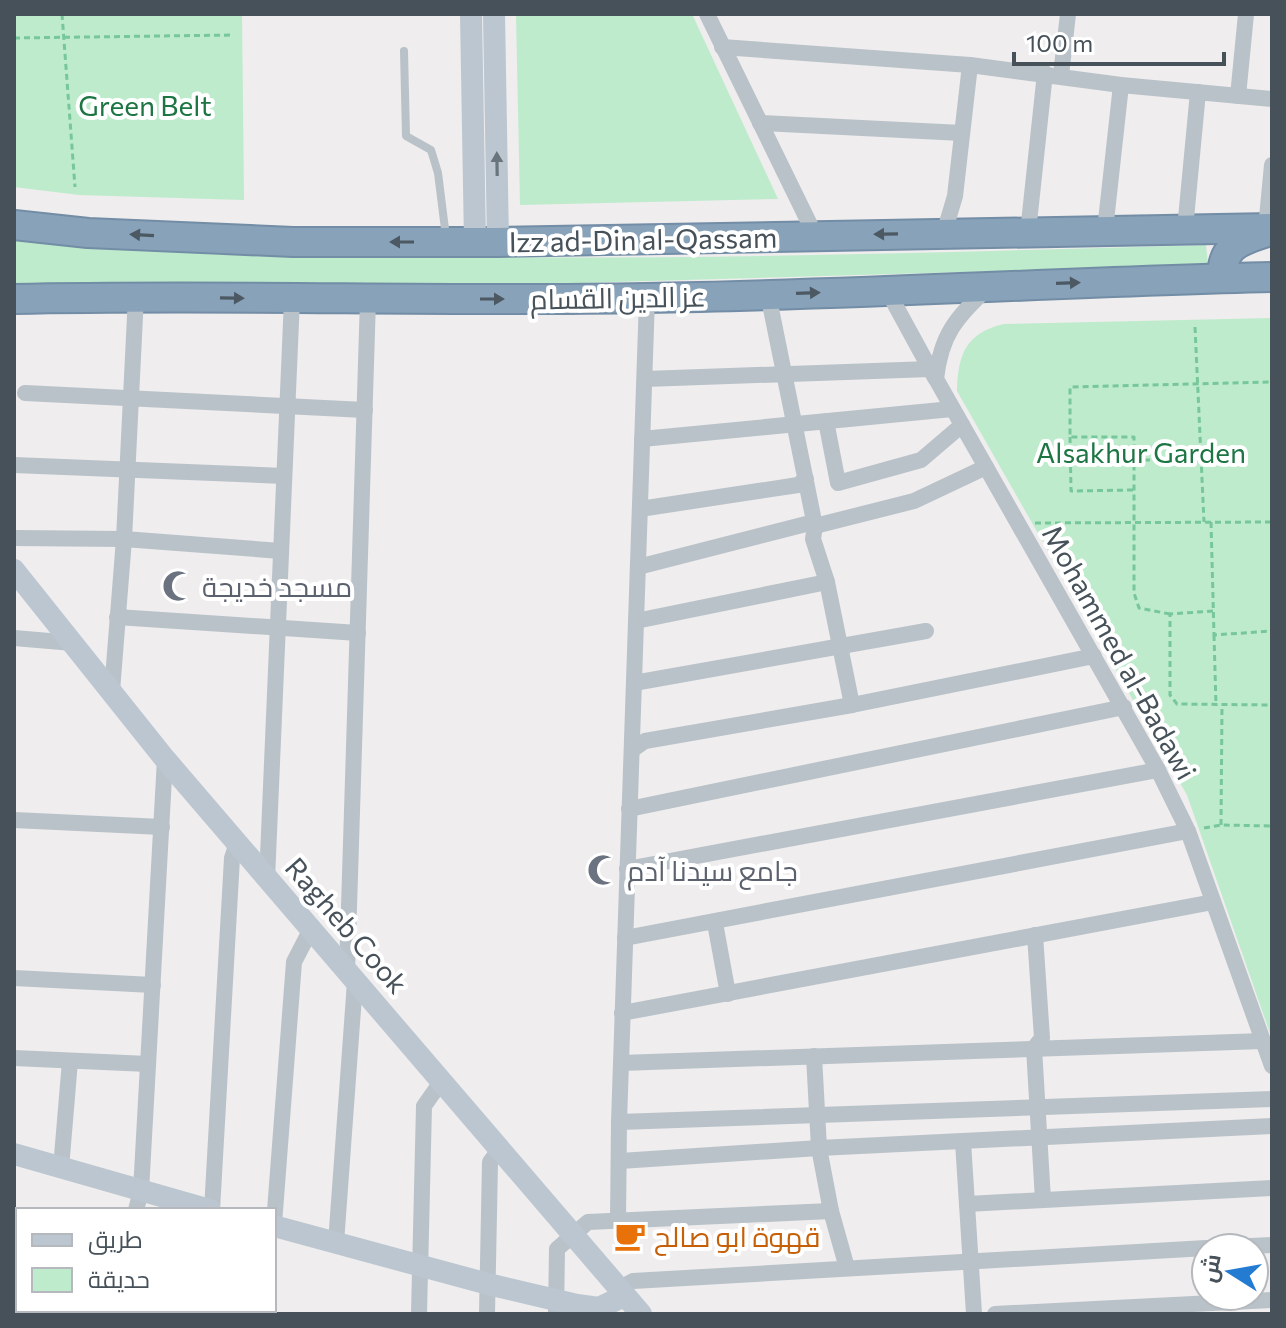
<svg xmlns="http://www.w3.org/2000/svg" width="1286" height="1328" viewBox="0 0 1286 1328" font-family="Commissioner,Cairo,sans-serif">
<rect width="100%" height="100%" fill="#efeded"/>
<g fill="#bdebcc">
<polygon points="14,14 242,14 244,200 79,195 14,187"/>
<polygon points="516,14 692,14 778,199 520,205"/>
<path d="M14,238C119,250 223,251 328,254C621,263 914,253 1206,245L1208,265L367,289L14,286Z"/>
<path d="M1272,318V1039L1187,795L957,391C958,354 966,333 1004,324Z"/>
</g>
<g fill="none" stroke-linecap="round" stroke-linejoin="round">
<defs>
<g id="highway">
<polyline points="14,225 88,233 293,242 498,242 1272,228"/>
<path d="M1222,278C1222,248 1236,242 1264,233"/>
<path d="M14,299C225,294 436,302 646,298C855,295 1063,282 1272,277"/>
</g>
</defs>
<use href="#highway" stroke="#728da5" stroke-width="32"/>
<g stroke="#77c79b" stroke-width="3" stroke-dasharray="6 4" stroke-linecap="butt">
<polyline points="62,14 75,187"/>
<polyline points="14,38 234,35"/>
<polyline points="1195,327 1204,522"/>
<polyline points="1070,437 1071,491 1134,490"/>
<polyline points="1134,460 1201,460"/>
<polyline points="1211,522 1214,635 1272,631"/>
<polyline points="1035,523 1272,522"/>
<polyline points="1213,611 1170,614 1170,695 1177,704 1272,705"/>
<polyline points="1170,614 1139,608 1134,593 1134,437 1070,437 1070,387 1272,382 1272,359"/>
<polyline points="1214,635 1216,706"/>
<polyline points="1221,825 1222,706"/>
<polyline points="1204,828 1221,825 1272,826"/>
</g>
<polyline stroke="#b9c2c9" stroke-width="8" points="404,51 406,136 431,150 438,173 446,237"/>
<g stroke="#b9c2c9" stroke-width="16">
<polyline points="707,14 815,235"/>
<polyline points="722,47 970,65 1121,85 1272,99"/>
<polyline points="1061,75 1068,14"/>
<polyline points="1238,96 1246,14"/>
<polyline points="760,123 962,133"/>
<polyline points="1266,228 1272,165"/>
<polyline points="1185,229 1198,92"/>
<polyline points="1105,230 1121,85"/>
<polyline points="1028,232 1045,73"/>
<polyline points="944,233 955,196 970,65"/>
<path d="M986,289C956,319 941,334 936,379L1158,770L1188,831L1272,1066"/>
<polyline points="887,290 935,378"/>
<polyline points="768,294 815,526 813,539 827,582 852,705"/>
<polyline points="645,379 930,369"/>
<polyline points="25,393 365,410"/>
<polyline points="826,421 838,483 921,460 962,425"/>
<polyline points="642,439 952,409"/>
<polyline points="14,465 284,476"/>
<polyline points="640,509 798,485 806,479"/>
<polyline points="14,538 124,539 281,551"/>
<polyline points="638,567 806,524 815,526 914,501 986,467"/>
<polyline points="117,617 358,633"/>
<polyline points="636,621 827,582"/>
<polyline points="14,638 73,643"/>
<polyline points="634,683 926,631"/>
<polyline points="112,691 124,539 136,296"/>
<polyline points="632,750 645,741 852,705 1094,656"/>
<polyline points="629,809 1124,707"/>
<polyline points="14,820 162,827"/>
<polyline points="627,869 1158,770"/>
<polyline points="267,879 292,299"/>
<polyline points="715,923 728,994"/>
<polyline points="1035,935 1042,1038 1034,1048 1043,1200"/>
<polyline points="625,938 1188,831"/>
<polyline points="347,971 368,299"/>
<polyline points="14,978 153,985"/>
<polyline points="622,1013 1213,902"/>
<polyline points="814,1056 819,1148 831,1211 847,1268"/>
<polyline points="14,1058 148,1064"/>
<polyline points="621,1063 1263,1041"/>
<polyline points="619,1122 1272,1099"/>
<polyline points="963,1142 974,1314"/>
<polyline points="620,1161 819,1148 1272,1126"/>
<polyline points="61,1168 70,1061"/>
<polyline points="967,1204 1272,1188"/>
<polyline points="136,1210 141,1191 165,759"/>
<polyline points="212,1210 232,858 237,843"/>
<polyline points="618,1221 619,1122 647,298"/>
<polyline points="274,1224 294,962 311,929"/>
<polyline points="336,1243 355,982"/>
<polyline points="14,1245 18,1246"/>
<polyline points="1208,1248 1272,1245"/>
<polyline points="618,1289 633,1281 1206,1248"/>
<polyline points="225,1310 237,1314"/>
<polyline points="14,1314 15,1314"/>
<polyline points="106,1314 107,1310"/>
<polyline points="419,1314 424,1106 441,1082"/>
<polyline points="487,1314 490,1162 499,1150"/>
<polyline points="556,1314 557,1249 588,1222 831,1211"/>
<polyline points="995,1314 1272,1300"/>
</g>
<g stroke="#bbc6d0" stroke-width="22">
<polyline points="471,14 475,242"/>
<polyline points="494,14 498,242"/>
<polyline points="14,570 165,759 641,1314"/>
<polyline points="14,1154 210,1210"/>
<polyline points="274,1226 488,1284 577,1305 599,1308 624,1296"/>
</g>
<use href="#highway" stroke="#87a2b9" stroke-width="28"/>
</g>
<defs><path id="oneway-solid" d="M-6-.8H1V-3.2L6.5 0L1 3.2V.8H-6Z" transform="scale(2)"/></defs>
<use fill="#69747d" href="#oneway-solid" transform="translate(497 164) rotate(-91)"/>
<g fill="#4c5963">
<use href="#oneway-solid" transform="translate(886 234) rotate(179)"/>
<use href="#oneway-solid" transform="translate(142 235) rotate(-177)"/>
<use href="#oneway-solid" transform="translate(402 242) rotate(-180)"/>
<use href="#oneway-solid" transform="translate(1068 283) rotate(-2)"/>
<use href="#oneway-solid" transform="translate(808 293) rotate(-2)"/>
<use href="#oneway-solid" transform="translate(232 298) rotate(1)"/>
<use href="#oneway-solid" transform="translate(492 299)"/>
</g>
<defs>
<symbol id="mosque-bare" viewBox="-9 -9 18 18"><path d="M3.5-4.9A6 6 0 1 0 3.5 4.9A5 5 0 1 1 3.5-4.9Z" fill="#6b7280" stroke="#fff" stroke-width="2.5" paint-order="stroke"/></symbol>
<symbol id="cafe-bare" viewBox="-9 -9 18 18"><path d="M-5.5-4.5H6V0H3Q3 3.5 0 3.5H-2.5Q-5.5 3.5-5.5 0ZM3-3.2v2h1.7v-2ZM-6 4.5H4V6H-6Z" fill="#e8710a" stroke="#fff" stroke-width="2.5" paint-order="stroke"/></symbol>
</defs>
<g fill-rule="evenodd">
<use href="#mosque-bare" x="156" y="564" width="44" height="44"/>
<use href="#mosque-bare" x="581" y="848" width="44" height="44"/>
<use href="#cafe-bare" x="608" y="1214" width="44" height="44"/>
</g>
<g text-anchor="middle" dominant-baseline="central" stroke-width="8" stroke-linejoin="round" paint-order="stroke">
<g font-size="28" fill="#1c7543" stroke="#fff">
<text x="145" y="105">Green Belt</text>
<text x="1141" y="452">Alsakhur Garden</text>
</g>
<g font-size="28" fill="#465159" stroke="#fff">
<text transform="translate(643 239) rotate(-1)">Izz ad-Din al-Qassam</text>
<text transform="translate(618 297) rotate(-1)">عز الدين القسام</text>
<text transform="translate(1120 652) rotate(61)">Mohammed al-Badawi</text>
<text transform="translate(347 925) rotate(49)">Ragheb Cook</text>
</g>
<g font-size="28" fill="#5b616d" stroke="#fff" text-anchor="start">
<text x="202" y="586">مسجد خديجة</text>
<text x="627" y="870">جامع سيدنا آدم</text>
</g>
<g font-size="28" fill="#c56008" stroke="#fff" text-anchor="start">
<text x="654" y="1236">قهوة ابو صالح</text>
</g>
</g>
<rect width="1286" height="1328" fill="none" stroke="#465159" stroke-width="32"/>
<rect x="16" y="1208" width="260" height="104" fill="#ffffff" stroke="#b5b9bd" stroke-width="2"/>
<rect x="32" y="1234" width="40" height="12" fill="#bbc6d0" stroke="#b5b9bd" stroke-width="2"/>
<text x="88" y="1248" font-size="24" fill="#465159">طريق</text>
<rect x="32" y="1268" width="40" height="24" fill="#bdebcc" stroke="#b5b9bd" stroke-width="2"/>
<text x="88" y="1288" font-size="24" fill="#465159">حديقة</text>
<g transform="translate(1230 1272) rotate(281)"><circle r="38" fill="#ffffff" stroke="#b5b9bd" stroke-width="2"/>
<path d="M0-6L14 30L0 20L-14 30Z" fill="#247bd2"/>
<text y="-12" font-size="22" font-weight="bold" text-anchor="middle" fill="#465159">ش</text>
</g>
<path d="M1014 52v12h210v-12" fill="none" stroke="#465159" stroke-width="4"/>
<text x="1026" y="52" font-size="24" fill="#465159" stroke="#ffffff" stroke-width="6" paint-order="stroke">100 m</text>
</svg>
